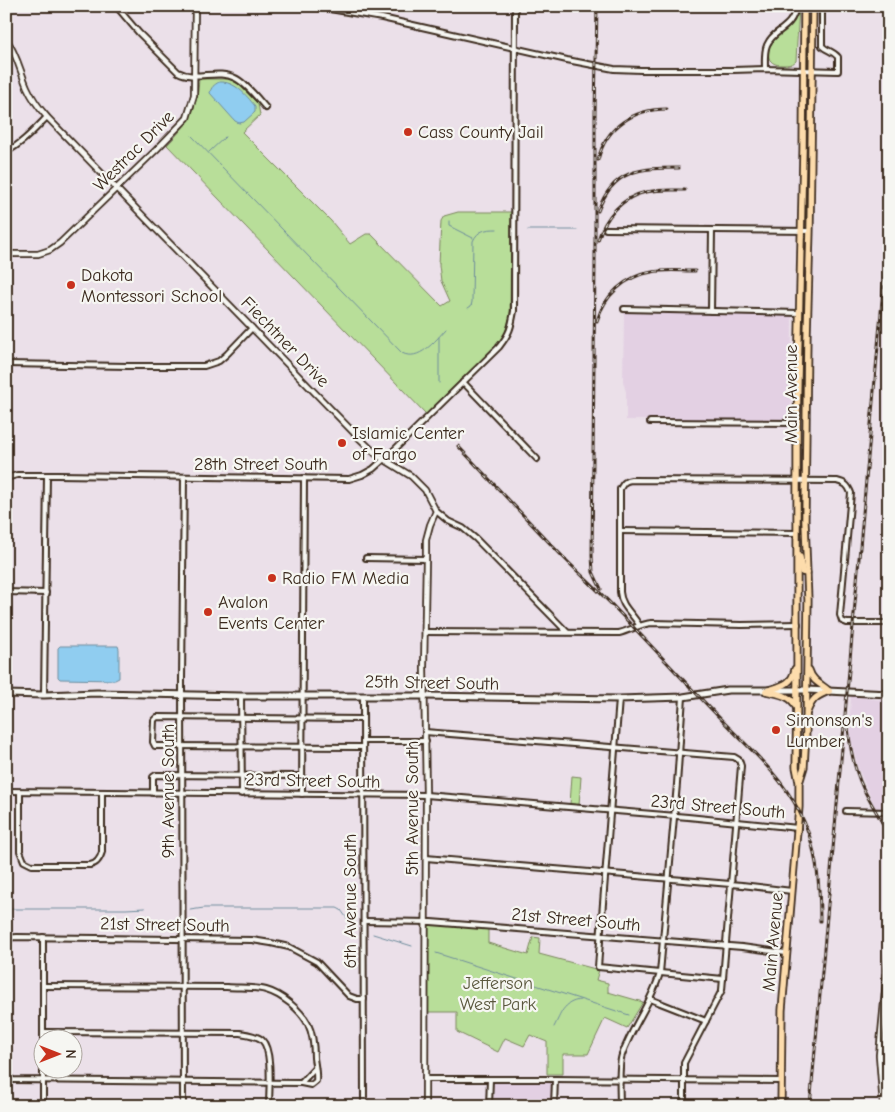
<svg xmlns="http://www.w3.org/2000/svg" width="895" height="1112" viewBox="0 0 895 1112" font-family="'Comic Neue',sans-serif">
<rect width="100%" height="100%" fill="#ebe0e9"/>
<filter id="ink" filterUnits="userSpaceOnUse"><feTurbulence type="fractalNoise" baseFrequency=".02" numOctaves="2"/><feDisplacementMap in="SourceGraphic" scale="10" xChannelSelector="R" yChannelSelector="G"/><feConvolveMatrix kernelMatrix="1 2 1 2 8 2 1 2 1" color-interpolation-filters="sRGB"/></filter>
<g filter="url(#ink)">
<g fill="#e3d0e3">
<polygon points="624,313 792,315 791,421 626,420 626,392 623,381"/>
<polygon points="851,696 889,701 889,810 876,809 859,771 851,740 850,714"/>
<rect x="494" y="1083" width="57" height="23"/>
</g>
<g fill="#b8de99" stroke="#7a845c">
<path d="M799,6L798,24L796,61C792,65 788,65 782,65C776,65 771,63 769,58C764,41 785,35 792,24C796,18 797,11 799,6Z"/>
<path d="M199,79H229L237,83L258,104L260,115L242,132L331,221L350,244L366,234H371L442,306L450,301L441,281L439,265L441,221L444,216L458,212H511L510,316L504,336L485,356L426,414L167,145C189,123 197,111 199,79Z"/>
<polygon points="572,776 581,777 579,805 570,804"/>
<polygon points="428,924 488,929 488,943 528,955 533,937 540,938 539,954 599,970 596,980 608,983 608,992 643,1002 627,1028 605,1018 588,1054 563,1054 563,1074 547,1074 547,1042 530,1035 524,1046 505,1038 498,1052 457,1032 457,1012 428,1012"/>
</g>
<g fill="#90cdf0" stroke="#6e8c9c">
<path d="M219,82C235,81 246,95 255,106V112L244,122L239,123L235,121L210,93C211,87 214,85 219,82Z"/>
<polygon points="60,646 118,646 119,649 119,678 115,680 60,679 58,677 58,648"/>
</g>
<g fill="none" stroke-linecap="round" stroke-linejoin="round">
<g stroke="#6e8c9c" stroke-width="1">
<path d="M192,136L402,353C419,362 435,341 446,329"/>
<polyline points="209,152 225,137"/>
<polyline points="449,221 449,226 473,238"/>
<polyline points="528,230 577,230"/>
<path d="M468,308L471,306L472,302L473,241C478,230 486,229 497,229"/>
<polyline points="439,383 439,337"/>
<polyline points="6,909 126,909 145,908"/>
<polyline points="190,910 204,908 337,908 341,910 351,924"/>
<polyline points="373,934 412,946"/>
<polyline points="436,953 629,1015"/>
<path d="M554,1027C561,1014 563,1002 580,1000"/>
</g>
<defs>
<g id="minor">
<path d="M116,6L139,33L178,72C194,81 218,69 235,78C246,83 258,99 266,108"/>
<path d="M303,6L330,9L382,18L567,60L614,69L641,70H733L765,69L838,71V57C833,51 827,51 822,46V6"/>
<path d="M765,69C765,61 764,52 767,45C774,28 792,31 796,6"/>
<path d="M6,152C22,144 35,129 47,117"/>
<polyline points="606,229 810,231"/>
<polyline points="624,309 799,313"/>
<polyline points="711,311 712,230"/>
<polyline points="6,364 128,366 204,366 219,361 227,354 252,328"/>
<polyline points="463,382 537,459"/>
<polyline points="650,422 797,423"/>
<path d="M6,478L17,475H57L349,479L362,475L373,469L391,453L499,347C510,333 511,328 514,311L515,6"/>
<polyline points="436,511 448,521 463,528 476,539 567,632"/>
<polyline points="620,531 797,533"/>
<polyline points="366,558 426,559"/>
<polyline points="6,592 46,593"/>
<path d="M639,625C632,613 621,606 620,592V489C623,484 624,481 631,480L837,481C845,483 848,485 851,493L840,615L842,621L847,623H889"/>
<path d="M425,632L619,633C631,630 640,624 652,623L742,625L798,624"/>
<polyline points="44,695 47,475"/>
<polyline points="241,696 242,794"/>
<polyline points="363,696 364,1106"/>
<polyline points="619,699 598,967 723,979"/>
<polyline points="363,719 157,717 154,720 153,742 155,746 167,746 363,747"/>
<polyline points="425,732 734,757 739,760 741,766 722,990 684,1063 684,1106"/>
<polyline points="363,741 426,741"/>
<polyline points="6,791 426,795 688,817 798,828"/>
<path d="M20,792V851L24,861L32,865H90C97,864 100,859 102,852V792"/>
<polyline points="153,793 153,777 156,775 302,776"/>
<polyline points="302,794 304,478"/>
<polyline points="846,811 889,812"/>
<polyline points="426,858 742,885 792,891"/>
<polyline points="364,921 431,922 742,947 786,953"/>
<polyline points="43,937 43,1040"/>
<polyline points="6,938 17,937 252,940 271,943 289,947 317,962 349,996 357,999 364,999"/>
<path d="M43,986L227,987C240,988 254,987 266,990C281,994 301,1010 308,1024C313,1034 314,1047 314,1058C315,1065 317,1075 316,1081L311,1085L301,1083"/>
<polyline points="650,999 706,1021"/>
<path d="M43,1032L240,1033C247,1034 256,1035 262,1040C273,1051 269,1090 269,1106"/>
<polyline points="43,1070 43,1106"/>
<polyline points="6,1076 13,1080 301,1083 315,1068"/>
<polyline points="425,1079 555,1079 781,1081"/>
<polyline points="183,1106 182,680 184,477"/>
<polyline points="489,1106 490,1079"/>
<polyline points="554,1106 555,1079"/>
<path d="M620,1106C620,1094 618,1065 622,1055C632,1026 652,1002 660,973L677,784L683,697"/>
</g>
<g id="tertiary">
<path d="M6,39C17,54 20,71 27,87C32,98 39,108 47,117L355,434L377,455L411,476L425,490L436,511L430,525L426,540V559L424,667L426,795L425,1106"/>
<polyline points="6,254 38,254 50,250 60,243 156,150 187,118 194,95 195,6"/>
<polyline points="883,1106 879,1055 889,949"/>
</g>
<polyline id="secondary" points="6,694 44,695 97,693 241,696 425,696 619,699 683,697 728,690 807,690 889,694"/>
<g id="primary">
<polyline points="800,557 802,572 807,573"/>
<path d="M809,670C812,681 821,684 829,691"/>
<path d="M766,691C780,686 792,686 795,669"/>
<path d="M766,691C777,694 792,695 796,707"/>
<path d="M807,712C812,699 816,696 829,691"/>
<polyline points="800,780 804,767 806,731 808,600 805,521 807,337 810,231 813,6"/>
<polyline points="781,1106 782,1010 799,807 799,782 796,767 797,683 797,423 803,150 804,6"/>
</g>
</defs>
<use href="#minor" stroke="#3b2a1e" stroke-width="8"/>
<use href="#tertiary" stroke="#3b2a1e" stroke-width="8"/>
<use href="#secondary" stroke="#3b2a1e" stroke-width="9"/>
<use href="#primary" stroke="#3b2a1e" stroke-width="9"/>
<use href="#minor" stroke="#f6f6f2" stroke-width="4"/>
<use href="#tertiary" stroke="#f6f6f2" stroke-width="4.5"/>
<use href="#secondary" stroke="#f6f6f2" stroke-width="5"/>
<use href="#primary" stroke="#fddcac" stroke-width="5.5"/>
<defs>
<g id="rail">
<polyline points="597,6 595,113 595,262 592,556 593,572 601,589"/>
<path d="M598,160C606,126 634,109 667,109"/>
<path d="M598,211C613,169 640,168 679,168"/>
<path d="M598,240C605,217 622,197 646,192C659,189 672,190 685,190"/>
<path d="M597,321C604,296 625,276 652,272C666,269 680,271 695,271"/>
<path d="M458,446C494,484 529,522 565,559C582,576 600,592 616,609C649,643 680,677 713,711C743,743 778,771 799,811C817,845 820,884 820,921"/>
<path d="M848,727C850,748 854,769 863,788C871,804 881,819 889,836"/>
<polyline points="810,1106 889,223"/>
</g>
</defs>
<use href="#rail" stroke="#3b2a1e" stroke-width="3"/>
<use href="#rail" stroke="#f6f6f2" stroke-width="1" stroke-dasharray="4" stroke-linecap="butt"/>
</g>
</g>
<g fill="#c8321e" stroke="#f6f6f2" stroke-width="2">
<circle cx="408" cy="132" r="5"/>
<circle cx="71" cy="285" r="5"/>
<circle cx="342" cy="443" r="5"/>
<circle cx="272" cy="578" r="5"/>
<circle cx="208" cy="612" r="5"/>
<circle cx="776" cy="730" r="5"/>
</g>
<g text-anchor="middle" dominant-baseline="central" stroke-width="4.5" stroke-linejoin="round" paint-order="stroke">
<g font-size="18" fill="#3b2a1e" stroke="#f6f6f2" text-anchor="start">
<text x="418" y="132">Cass County Jail</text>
<text x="81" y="275">Dakota<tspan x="81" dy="21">Montessori School</tspan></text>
<text x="352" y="433">Islamic Center<tspan x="352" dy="21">of Fargo</tspan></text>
<text x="282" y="578">Radio FM Media</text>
<text x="218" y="602">Avalon<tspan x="218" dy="21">Events Center</tspan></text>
<text x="786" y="720">Simonson's<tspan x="786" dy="21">Lumber</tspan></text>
</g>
<g font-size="18" fill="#3b2a1e" stroke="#f6f6f2">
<text transform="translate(134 151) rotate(-45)">Westrac Drive</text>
<text transform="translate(285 342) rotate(46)">Fiechtner Drive</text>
<text transform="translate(791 394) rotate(-90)">Main Avenue</text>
<text x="261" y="464">28th Street South</text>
<text transform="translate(432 683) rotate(1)">25th Street South</text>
<text transform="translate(313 781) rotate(1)">23rd Street South</text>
<text transform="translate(168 791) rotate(-90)">9th Avenue South</text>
<text transform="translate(718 807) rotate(5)">23rd Street South</text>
<text transform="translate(412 808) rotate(-90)">5th Avenue South</text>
<text transform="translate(350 901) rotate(-90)">6th Avenue South</text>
<text transform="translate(576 920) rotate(5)">21st Street South</text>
<text transform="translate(165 925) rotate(1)">21st Street South</text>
<text transform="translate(773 942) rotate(-85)">Main Avenue</text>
</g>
<g font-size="18" fill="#5a573d" stroke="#f6f6f2">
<text x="498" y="983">Jefferson<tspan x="498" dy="21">West Park</tspan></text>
</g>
</g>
<rect width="895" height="1112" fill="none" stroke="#f6f6f2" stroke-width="25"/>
<rect x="12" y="12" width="870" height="1087" fill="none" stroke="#3b2a1e" stroke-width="2" filter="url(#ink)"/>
<g transform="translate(58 1054) rotate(90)"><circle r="24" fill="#f6f6f2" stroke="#aba49d"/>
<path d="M0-4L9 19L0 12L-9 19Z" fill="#c8321e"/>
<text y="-8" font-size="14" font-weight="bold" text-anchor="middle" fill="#3b2a1e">N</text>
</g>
</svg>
